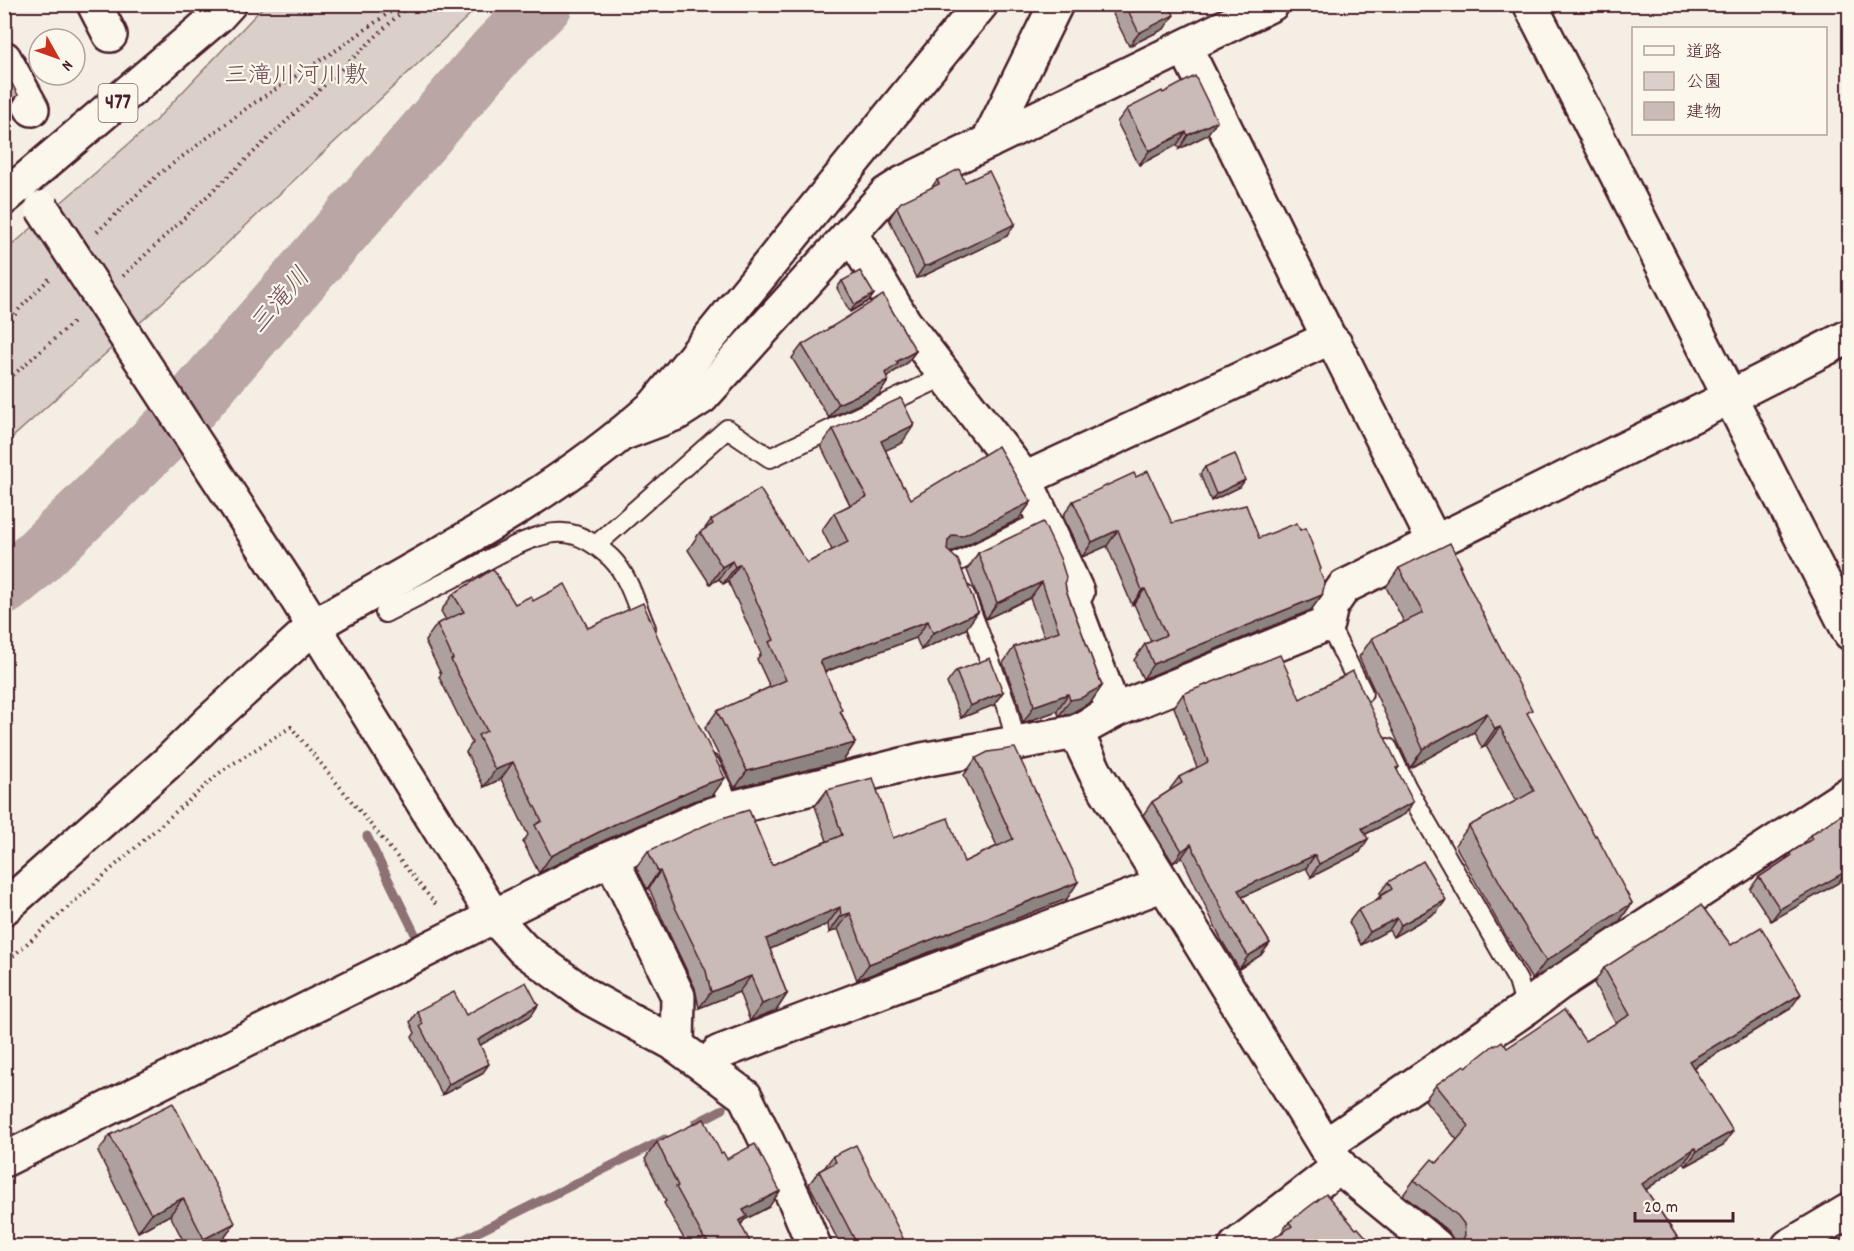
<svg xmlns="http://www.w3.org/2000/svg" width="1854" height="1251" viewBox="0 0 1854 1251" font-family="Dekko,'Klee One',sans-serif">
<rect width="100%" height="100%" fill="#f4eee4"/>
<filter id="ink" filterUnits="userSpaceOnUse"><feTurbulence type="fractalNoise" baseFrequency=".0167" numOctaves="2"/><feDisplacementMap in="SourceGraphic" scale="12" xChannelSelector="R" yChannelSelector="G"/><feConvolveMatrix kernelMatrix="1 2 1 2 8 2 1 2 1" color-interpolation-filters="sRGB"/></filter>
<g filter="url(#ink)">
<polygon fill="#dbd0c9" stroke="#92787a" stroke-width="1.5" points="265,5 480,5 203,266 5,444 4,252 154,122"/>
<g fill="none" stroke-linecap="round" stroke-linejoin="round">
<g stroke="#8d7174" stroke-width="9">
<polyline points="367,836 418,940"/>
<polyline points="696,1123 723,1109"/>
<polyline points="450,1246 665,1139"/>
</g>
<polyline stroke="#baa7a5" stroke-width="58" points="4,586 26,568 171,428 498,50 544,4"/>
<defs>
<g id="service">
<polyline points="596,545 727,429 770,458 945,376"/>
<polyline points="949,566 1045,519"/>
<polyline points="965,595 1007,706 1016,743"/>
<path d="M385,613C412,599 440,585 467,571C492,558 536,530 564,533C582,534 598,546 611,558C629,576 636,605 646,628"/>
<polyline points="1327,624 1336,639 1363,693"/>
<polyline points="1388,748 1407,788 1518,981 1526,1008"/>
<polyline points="710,764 732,808"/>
</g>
<g id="minor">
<polyline points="94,4 110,35"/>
<polyline points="1530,4 1850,633"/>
<polyline points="1185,47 1329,338 1335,344 1435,543"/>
<polyline points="4,58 32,109"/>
<polyline points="988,142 1056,4"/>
<polyline points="851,234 904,322 1025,479 1077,592 1072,600 1114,711"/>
<polyline points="624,433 677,413 702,397 886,194 903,183 1272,4"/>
<polyline points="1025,479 1329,338"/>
<polyline points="1076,732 1095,772 1325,1146 1343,1170 1436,1246"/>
<polyline points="611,858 678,996 677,1046"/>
<polyline points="4,908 167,763 209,722 314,626"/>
<polyline points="708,1067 718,1053 1164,884"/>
<polyline points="1325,1146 1526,1008 1558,984 1850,793"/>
<polyline points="4,1160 611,858 701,818 736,807 922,760 1076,732 1114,711 1327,624 1331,606 1344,587 1730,397 1850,336"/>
<polyline points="1236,1246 1340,1166"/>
<polyline points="1789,1246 1850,1210"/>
</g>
<g id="tertiary">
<polyline points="289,586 494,917 523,949 590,998 673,1043 745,1096 795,1200 814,1246"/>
<path d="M314,626C431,558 555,496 655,405L981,4"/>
</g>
<polyline id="trunk" points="4,198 218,16 229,4"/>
</defs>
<use href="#service" stroke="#4a1f2b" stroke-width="22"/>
<use href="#minor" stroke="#4a1f2b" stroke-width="38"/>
<use href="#tertiary" stroke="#4a1f2b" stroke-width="38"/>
<use href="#trunk" stroke="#4a1f2b" stroke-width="38"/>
<g stroke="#4a1f2b" stroke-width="4" stroke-dasharray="1.5 4.5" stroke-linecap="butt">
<polyline points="97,232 159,174 251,105 341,47 387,14 405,4"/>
<polyline points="123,276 410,4"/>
<polyline points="4,329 20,308 49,279"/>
<polyline points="4,383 76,320"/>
<polyline points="4,964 223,770 291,727 438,907"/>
</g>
<use href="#service" stroke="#fbf7ec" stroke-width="18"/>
<use href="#minor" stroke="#fbf7ec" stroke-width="33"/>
<use href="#tertiary" stroke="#fbf7ec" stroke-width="33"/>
<use href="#trunk" stroke="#fbf7ec" stroke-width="33"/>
<defs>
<polyline id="tertiary-bridge" points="42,208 289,586"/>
</defs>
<use href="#tertiary-bridge" stroke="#4a1f2b" stroke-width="38" stroke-linecap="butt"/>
<use href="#tertiary-bridge" stroke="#fbf7ec" stroke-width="33"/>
</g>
<g fill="#aea19d" stroke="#4a1f2b" stroke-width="1.5">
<polygon points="1108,4 1170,4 1171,10 1164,29 1129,46"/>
<polygon points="1163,93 1207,135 1179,149 1177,145 1139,165 1117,122 1127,109"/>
<polygon points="937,180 965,182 1007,236 921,277 916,278 889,219 897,207 931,188"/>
<polygon points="842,281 874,294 869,301 850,312 837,288"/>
<polygon points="802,345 916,351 906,364 892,373 887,379 888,381 879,395 829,418 792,358"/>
<polygon points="833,429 902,443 885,450 903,487 911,499 1031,502 1019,519 950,553 966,629 921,650 916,638 825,672 841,712 855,743 843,761 735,788 705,728 717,711 770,687 757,659 761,654 728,581 723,584 719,579 710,584 688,550 700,532 703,531 711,520 807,563 832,550 822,530 834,513 850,505 821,446"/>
<polygon points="1205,467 1240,487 1211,501 1200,474"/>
<polygon points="1136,477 1172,523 1259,538 1320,571 1322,595 1311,610 1143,679 1134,660 1145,644 1151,642 1134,604 1132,605 1107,546 1082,557 1063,516 1073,501"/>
<polygon points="978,553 1065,582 1066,590 1102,686 1091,702 1070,714 1059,716 1057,711 1023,723 1018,702 1003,663 1014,647 1044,636 1030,598 986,619 967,570"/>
<polygon points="1461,565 1460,567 1528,716 1632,903 1619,922 1532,980 1503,931 1455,845 1469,826 1516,801 1486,746 1482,748 1474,732 1410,768 1359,657 1372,638 1404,622 1386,587 1399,568"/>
<polygon points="453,594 515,604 533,601 588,628 713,795 693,801 603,841 539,873 523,842 528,835 501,779 484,787 466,752 472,743 439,677 441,674 425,641 437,624 446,620 441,611"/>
<polygon points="956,671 994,705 961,718 947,683"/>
<polygon points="1183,694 1300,699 1399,767 1397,770 1405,814 1366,834 1360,852 1311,877 1306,868 1242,897 1270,943 1261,955 1239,969 1222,941 1182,857 1173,863 1143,815 1152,802 1171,790 1170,789 1179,777 1197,768 1174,707"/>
<polygon points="976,758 1067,899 857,980 838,929 829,933 828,924 770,949 787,994 776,1011 750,1021 739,992 699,1008 695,988 664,923 649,888 647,889 636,867 648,851 772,865 827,841 815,806 827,790 893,838 964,862 997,846 964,775"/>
<polygon points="1850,809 1850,872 1843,876 1838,883 1771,921 1750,889 1759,877 1785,860 1790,853 1802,845 1810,835"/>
<polygon points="1388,882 1437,912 1393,937 1389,930 1361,945 1349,922 1358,910 1376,900 1380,896 1379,894"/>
<polygon points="1731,945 1790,1009 1693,1068 1723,1146 1686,1166 1684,1163 1646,1190 1683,1246 1454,1246 1453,1239 1448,1231 1403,1195 1414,1180 1437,1163 1457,1140 1425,1100 1436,1085 1466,1067 1495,1046 1507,1048 1585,1041 1616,1024 1594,983 1604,968"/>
<polygon points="538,1005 531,1016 480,1045 482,1074 442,1095 412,1037 415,1033 410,1022 417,1011 466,1015"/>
<polygon points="110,1135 235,1223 222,1241 212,1246 186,1246 170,1215 138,1232 98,1152"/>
<polygon points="657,1142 721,1153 727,1159 769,1207 744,1220 741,1225 752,1246 688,1246 664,1203 666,1201 645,1159"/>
<polygon points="833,1156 907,1246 841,1246 809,1184 819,1171 825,1167"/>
<polygon points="1289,1222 1356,1229 1281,1233"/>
</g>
<g fill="#8d837f" stroke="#4a1f2b" stroke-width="1.5">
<polygon points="1172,8 1164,20 1174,15 1164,29 1129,46 1139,33"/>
<polygon points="18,95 10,107 4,112 4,109"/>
<polygon points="1217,121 1207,135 1179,149 1188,135"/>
<polygon points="1186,132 1177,145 1139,165 1149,151"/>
<polygon points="1015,224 1007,236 921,277 916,278 924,266"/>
<polygon points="874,294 869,301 850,312 855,305"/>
<polygon points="916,351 906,364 892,373 888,378 875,386 885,373 896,362"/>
<polygon points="888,381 879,395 829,418 838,404"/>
<polygon points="914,425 902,443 869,458 881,441"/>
<polygon points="1245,480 1240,487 1211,501 1216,494"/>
<polygon points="1031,502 1019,519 950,553 941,553 948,540 953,535"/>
<polygon points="1118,530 1107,546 1082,557 1092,542"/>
<polygon points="732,561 719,579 710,584 722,567"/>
<polygon points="740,564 728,581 723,584 735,567"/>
<polygon points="1042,582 1030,598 986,619 997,603"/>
<polygon points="1145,589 1134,604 1132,605 1142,590"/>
<polygon points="1322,595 1311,610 1143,679 1153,664"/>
<polygon points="978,612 966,629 921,650 933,633"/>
<polygon points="928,621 916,638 808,678 820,661"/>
<polygon points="1102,686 1091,702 1070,714 1059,716 1070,700"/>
<polygon points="1003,692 994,705 961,718 970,706"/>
<polygon points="1068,694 1057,711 1023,723 1034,706"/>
<polygon points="1487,713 1474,732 1410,768 1423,749"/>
<polygon points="1500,727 1486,746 1482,748 1495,729"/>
<polygon points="855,743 843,761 735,788 747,771"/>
<polygon points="513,762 501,779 484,787 495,770"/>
<polygon points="725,778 713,795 693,801 603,841 539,873 551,856 615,824 705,784"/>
<polygon points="1414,802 1405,814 1354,840 1362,828"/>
<polygon points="1368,839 1360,852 1311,877 1319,864"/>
<polygon points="1191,844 1182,857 1173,863 1182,851"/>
<polygon points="1315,855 1306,868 1229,903 1238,890"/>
<polygon points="1850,864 1850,872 1843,876 1838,883 1771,921 1780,909"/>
<polygon points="660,871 649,888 647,889 658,872"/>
<polygon points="1078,882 1067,899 857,980 869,964"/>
<polygon points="1446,900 1437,912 1393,937 1401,925"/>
<polygon points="1632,903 1619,922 1532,980 1546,961"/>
<polygon points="840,907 828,924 754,956 766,939"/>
<polygon points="850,913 838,929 829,933 841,916"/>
<polygon points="1397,918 1389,930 1361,945 1370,932"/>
<polygon points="1270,943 1261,955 1239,969 1248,956"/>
<polygon points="751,976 739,992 699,1008 711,992"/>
<polygon points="787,994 776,1011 750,1021 762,1004"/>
<polygon points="1801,994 1790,1009 1679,1076 1689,1061"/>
<polygon points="538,1005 531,1016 470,1051 478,1040"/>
<polygon points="489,1064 482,1074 442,1095 449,1084"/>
<polygon points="1733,1131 1723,1146 1686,1166 1697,1151"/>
<polygon points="1695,1148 1684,1163 1632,1199 1642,1184"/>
<polygon points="780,1191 769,1207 744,1220 735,1233 736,1224 743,1210"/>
<polygon points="183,1198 170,1215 138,1232 151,1214"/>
<polygon points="235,1223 222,1241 212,1246 199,1246 204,1239"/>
</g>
<g fill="#cabbb6" stroke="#4a1f2b" stroke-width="1.5">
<polygon points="1125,4 1170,4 1172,8 1171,9 1174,15 1139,33"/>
<polygon points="1195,76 1217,121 1188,135 1186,132 1149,151 1127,109 1162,91 1163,93"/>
<polygon points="4,82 12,84 18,95 4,109"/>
<polygon points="959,169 965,182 989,171 1015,224 930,265 924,266 897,207 901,202 939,184 937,180"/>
<polygon points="860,271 874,294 855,305 842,281"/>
<polygon points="883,295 916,351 896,362 898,364 885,373 888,381 838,404 802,345"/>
<polygon points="901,398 914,425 881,441 903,487 904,486 911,499 998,446 1031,502 962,536 953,535 948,540 947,550 958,560 978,612 933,633 928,621 820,661 842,710 840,711 855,743 747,771 717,711 786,680 769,642 774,640 740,564 735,567 732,561 722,567 700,532 713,524 711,520 760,489 807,563 848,542 834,513 867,497 833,429"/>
<polygon points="1235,454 1245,480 1216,494 1205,467"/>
<polygon points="1148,471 1172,523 1246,505 1259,538 1297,523 1300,530 1306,528 1321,569 1319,570 1325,583 1322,595 1153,664 1145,644 1166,635 1145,589 1142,590 1118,530 1092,542 1073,501 1134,473 1136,477"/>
<polygon points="1043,522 1060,558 1066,577 1065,582 1066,590 1102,686 1081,698 1070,700 1068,694 1034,706 1029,686 1014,647 1059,631 1042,582 997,603 978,553"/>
<polygon points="1450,543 1461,565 1459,566 1532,710 1527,713 1595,836 1596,835 1632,903 1546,961 1516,912 1469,826 1534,791 1500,727 1495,729 1487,713 1423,749 1372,638 1423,613 1399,568"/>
<polygon points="493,569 515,604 531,596 533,601 565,584 588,628 643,603 679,686 725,778 705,784 615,824 551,856 535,825 542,821 513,762 495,770 478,735 487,731 451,660 453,659 437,624 464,612 453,594"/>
<polygon points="1280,655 1300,699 1353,671 1399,767 1396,768 1414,802 1362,828 1368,839 1319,864 1315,855 1238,890 1270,943 1248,956 1231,928 1191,844 1182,851 1152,802 1182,783 1179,777 1208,762 1183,694"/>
<polygon points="990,658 1003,692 970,706 956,671"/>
<polygon points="1015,748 1078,882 869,964 850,913 841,916 840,907 766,939 787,994 762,1004 751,976 711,992 706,971 675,907 660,871 658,872 648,851 719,819 749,810 772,865 842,835 827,790 873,778 893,838 948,818 964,862 1013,839 976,758 988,752"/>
<polygon points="1850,809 1850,864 1845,867 1847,871 1780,909 1759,877 1791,856 1790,853 1812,839 1810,835"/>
<polygon points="1423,861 1446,900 1401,925 1397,918 1370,932 1358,910 1381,898 1380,896 1392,889 1388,882"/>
<polygon points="1701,905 1731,945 1761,927 1801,994 1689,1061 1733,1131 1697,1151 1695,1148 1642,1184 1683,1246 1456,1246 1461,1243 1465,1235 1464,1224 1458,1216 1414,1180 1432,1159 1437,1163 1469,1126 1436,1085 1464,1065 1466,1067 1494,1045 1495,1046 1502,1041 1507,1048 1564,1010 1585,1041 1630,1015 1604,968"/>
<polygon points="526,982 538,1005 478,1040 489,1064 449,1084 420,1026 423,1024 417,1011 454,992 466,1015"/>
<polygon points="173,1103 235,1223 204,1239 183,1198 151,1214 110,1135"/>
<polygon points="704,1119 721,1153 723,1152 727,1159 755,1144 780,1191 743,1210 747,1216 739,1221 752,1246 710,1246 706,1239 705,1240 676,1187 678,1186 657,1142"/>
<polygon points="856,1145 907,1246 858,1246 819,1171 836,1162 833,1156"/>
<polygon points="1326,1194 1356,1229 1358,1228 1374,1246 1262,1246 1292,1226 1289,1222"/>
<polygon points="1428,1240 1438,1246 1422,1246"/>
</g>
</g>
<g text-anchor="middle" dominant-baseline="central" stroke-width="4.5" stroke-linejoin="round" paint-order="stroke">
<rect fill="#fbf7ec" stroke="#7f6065" stroke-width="1.5" x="98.5" y="84" width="39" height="38" rx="4.5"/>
<g font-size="22" font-weight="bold" fill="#4a1f2b">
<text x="118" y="103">477</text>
</g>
<g font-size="24" fill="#6e4b52" stroke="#fbf7ec">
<text x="296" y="77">三滝川河川敷</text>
</g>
<g font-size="26" font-style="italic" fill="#714f56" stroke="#fbf7ec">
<text transform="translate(281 302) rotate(-49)">三滝川</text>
</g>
</g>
<rect width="1854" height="1251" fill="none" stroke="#fbf7ec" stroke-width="24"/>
<rect x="12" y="12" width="1830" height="1227" fill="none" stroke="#4a1f2b" stroke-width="2" filter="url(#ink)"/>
<rect x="1632" y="27" width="195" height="108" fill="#fbf7ec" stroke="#b4a19f" stroke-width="1.5"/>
<rect x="1644" y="46" width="30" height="9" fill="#fbf7ec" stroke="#b4a19f" stroke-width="1.5"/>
<text x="1686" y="57" font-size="18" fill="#4a1f2b">道路</text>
<rect x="1644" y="72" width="30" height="18" fill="#dbd0c9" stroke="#b4a19f" stroke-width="1.5"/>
<text x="1686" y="87" font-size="18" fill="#4a1f2b">公園</text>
<rect x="1644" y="102" width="30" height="18" fill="#cabbb6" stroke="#b4a19f" stroke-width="1.5"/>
<text x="1686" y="117" font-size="18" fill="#4a1f2b">建物</text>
<g transform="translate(57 57) rotate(130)"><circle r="28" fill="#fbf7ec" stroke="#b4a19f" stroke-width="1.5"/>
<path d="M0-4.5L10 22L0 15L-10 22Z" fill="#c8321e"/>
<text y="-9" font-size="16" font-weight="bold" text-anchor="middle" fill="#4a1f2b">N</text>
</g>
<path d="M1635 1212v9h98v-9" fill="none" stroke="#4a1f2b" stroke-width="3"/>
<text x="1644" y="1212" font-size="18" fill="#4a1f2b" stroke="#fbf7ec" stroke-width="4.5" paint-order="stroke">20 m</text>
</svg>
